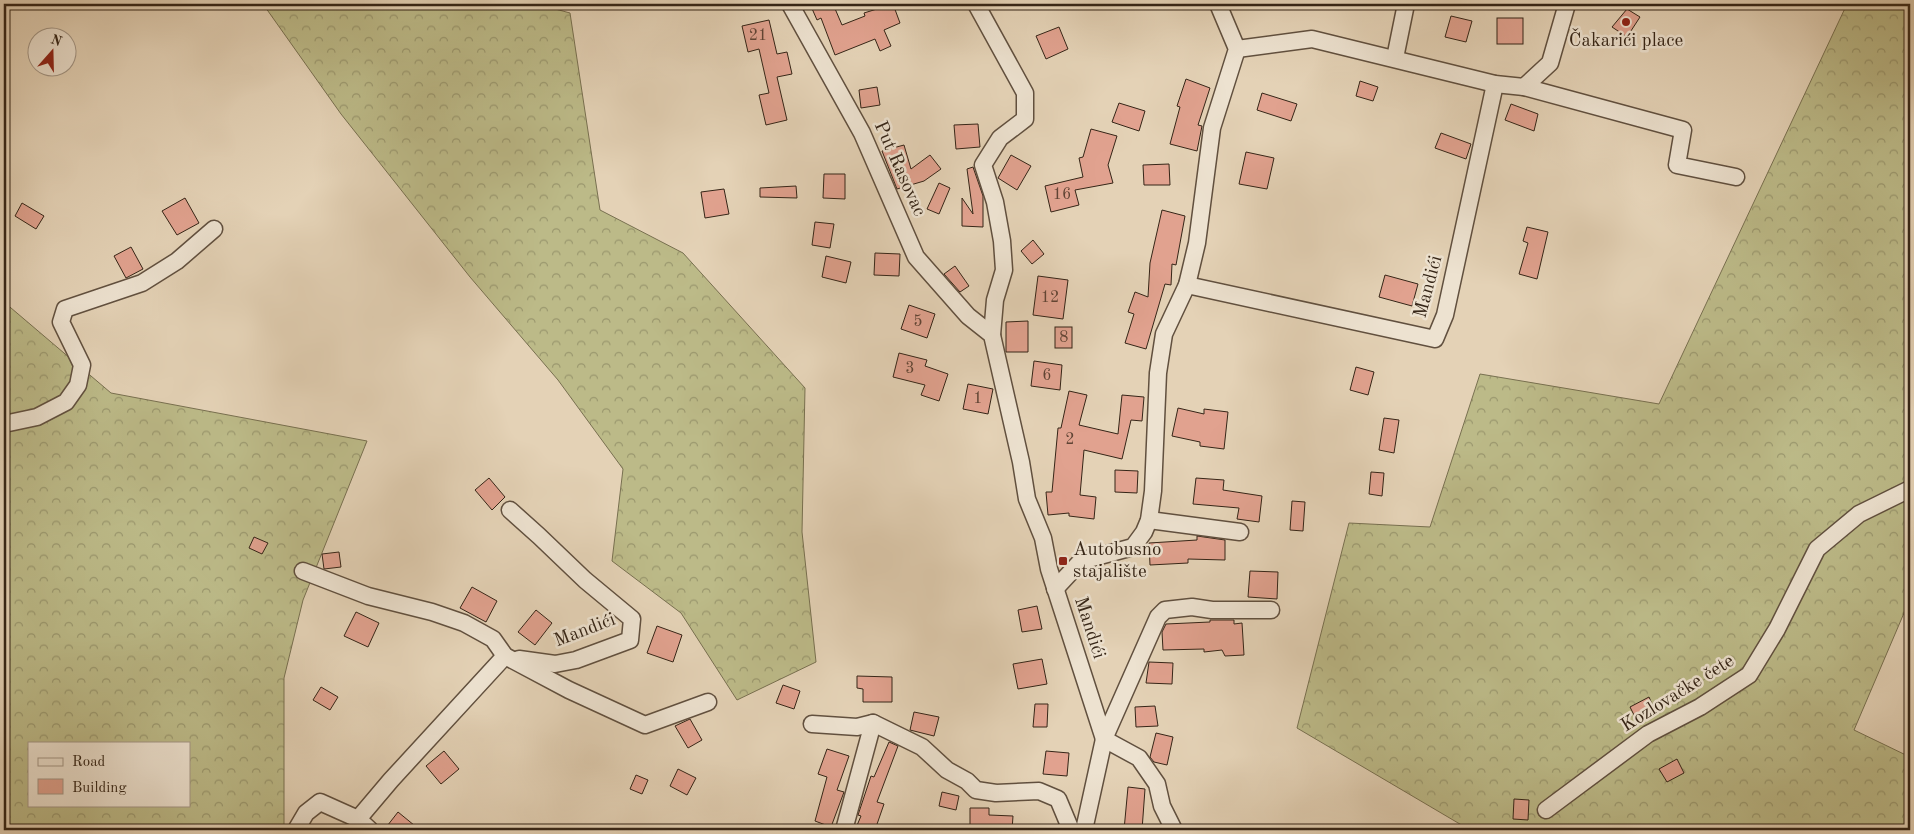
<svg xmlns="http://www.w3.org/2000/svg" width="1914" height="834" viewBox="0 0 1914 834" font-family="'Old Standard TT',serif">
<defs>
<pattern id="forest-crowns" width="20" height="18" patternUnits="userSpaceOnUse" patternTransform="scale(1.25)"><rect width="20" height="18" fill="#bcba88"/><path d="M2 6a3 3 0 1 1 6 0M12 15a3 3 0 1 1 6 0" fill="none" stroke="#9a976e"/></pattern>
</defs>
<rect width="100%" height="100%" fill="#e4d2b6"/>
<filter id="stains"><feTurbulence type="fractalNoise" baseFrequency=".004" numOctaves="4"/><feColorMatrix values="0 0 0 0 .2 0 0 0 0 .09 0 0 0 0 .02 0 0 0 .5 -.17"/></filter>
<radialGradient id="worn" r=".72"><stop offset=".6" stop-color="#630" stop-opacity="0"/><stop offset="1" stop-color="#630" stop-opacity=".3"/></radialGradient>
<g fill="url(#forest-crowns)" stroke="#787050" fill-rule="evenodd">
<polygon points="263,4 537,4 570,13 600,210 683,253 805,388 802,532 816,662 737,700 681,613 612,561 623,469 558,380 470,277 341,114"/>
<polygon points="1847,4 1910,4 1910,599 1854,730 1910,757 1910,830 1470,830 1297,728 1349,523 1430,527 1480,374 1659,404"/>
<path d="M4,302L111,393L367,441L303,600L284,678V830H4ZM29,743H189V805H29Z"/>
</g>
<g fill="#e1a28f" stroke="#352517">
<polygon points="810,4 833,4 842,25 865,16 864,13 893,4 900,23 884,30 891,46 880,51 875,39 835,55 821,18 817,20"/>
<polygon points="1627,9 1640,17 1627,37 1612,27"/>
<polygon points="1451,16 1472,21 1466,42 1445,37"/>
<rect x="1497" y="18" width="26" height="26"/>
<polygon points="769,20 777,54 787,52 792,74 777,77 787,120 766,125 759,95 769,93 759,49 748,52 742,26"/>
<polygon points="1059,27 1068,49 1046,59 1036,36"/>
<polygon points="1186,79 1210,88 1198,125 1202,126 1197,151 1170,144 1180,107 1177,106"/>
<polygon points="1360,81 1378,87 1373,101 1356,96"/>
<polygon points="877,87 880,105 861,108 859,90"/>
<polygon points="1262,93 1297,104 1291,121 1257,110"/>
<polygon points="1119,103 1145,111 1139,131 1112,122"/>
<polygon points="1511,104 1538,114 1534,131 1505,120"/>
<polygon points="978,124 980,147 956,149 954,125"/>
<polygon points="1091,129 1117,136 1108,165 1113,183 1075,190 1079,205 1051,212 1045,186 1083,177 1079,158 1083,157"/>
<polygon points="1441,133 1471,144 1466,159 1435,148"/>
<polygon points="904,145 911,169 930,155 941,169 924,181 897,189 882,151"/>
<polygon points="1246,152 1274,158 1267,189 1239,184"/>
<polygon points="1011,155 1031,166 1017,190 998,178"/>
<polygon points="1169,164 1170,185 1144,185 1143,165"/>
<polygon points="973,167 983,196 983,227 962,226 962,198 973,214 967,169"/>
<polygon points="824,174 845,174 845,199 823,198"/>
<polygon points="939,183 950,188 939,214 927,209"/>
<polygon points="796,186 797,198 760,197 760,188"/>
<polygon points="724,189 729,214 705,218 701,192"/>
<polygon points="185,198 199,223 177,235 162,211"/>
<polygon points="22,203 44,216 36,229 15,216"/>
<polygon points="1162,210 1185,216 1176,265 1172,264 1171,285 1165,284 1146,349 1125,343 1134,314 1128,312 1135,292 1148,297 1150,263"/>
<polygon points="815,222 834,224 830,248 812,245"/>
<polygon points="1527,227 1548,232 1537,279 1519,274 1528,243 1523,241"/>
<polygon points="1033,240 1044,254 1032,264 1021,251"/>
<polygon points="131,247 143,269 126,278 114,256"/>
<polygon points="875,253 900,254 899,276 874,275"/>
<polygon points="826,256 851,262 846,283 822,277"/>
<polygon points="955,266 969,286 960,292 944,274"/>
<polygon points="1385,275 1418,284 1412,306 1379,297"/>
<polygon points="1038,276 1068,280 1063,319 1033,315"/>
<polygon points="909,305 935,314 927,338 901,329"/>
<polygon points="1028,321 1028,352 1006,352 1006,322"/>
<rect x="1055" y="327" width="17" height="21"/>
<polygon points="899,353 927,360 925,366 948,374 939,401 921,395 925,385 893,377"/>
<polygon points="1034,361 1062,365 1060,390 1031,386"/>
<polygon points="1356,367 1374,372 1368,395 1350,390"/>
<polygon points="968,384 993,389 988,414 963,409"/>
<polygon points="1069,391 1087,395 1079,425 1118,434 1122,395 1144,397 1142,421 1131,420 1122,459 1084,450 1080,495 1096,497 1094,519 1069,516 1069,513 1048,515 1046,492 1052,492 1058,428 1061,428"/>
<polygon points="1178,408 1204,414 1204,409 1228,412 1224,449 1200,446 1200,442 1172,436"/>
<polygon points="1384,418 1399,420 1394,453 1379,450"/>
<polygon points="1115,470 1138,471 1137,493 1115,492"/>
<polygon points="1371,472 1384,473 1382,496 1369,494"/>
<polygon points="489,478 505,497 492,510 475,490"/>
<polygon points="1196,478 1224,480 1223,490 1262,496 1259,522 1237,519 1239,508 1193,504"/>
<polygon points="1292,501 1305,502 1303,531 1290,530"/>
<polygon points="1197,536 1225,540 1225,560 1188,559 1188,563 1150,565 1149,543 1197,540"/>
<polygon points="254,537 268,543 262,554 249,548"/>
<polygon points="339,552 341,567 324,569 322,554"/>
<polygon points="1250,571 1278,572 1277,599 1248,597"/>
<polygon points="472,587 497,601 486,622 460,608"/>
<polygon points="1037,606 1042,629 1022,632 1018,610"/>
<polygon points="536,610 552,623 535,645 518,632"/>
<polygon points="356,612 379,623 368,647 344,636"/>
<polygon points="1210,620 1234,620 1234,624 1242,623 1244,655 1225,656 1222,650 1204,652 1204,649 1163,650 1162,632 1166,624 1210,622"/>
<polygon points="657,626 682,635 673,662 647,653"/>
<polygon points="1042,659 1047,684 1018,689 1013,664"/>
<polygon points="1149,662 1173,663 1172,684 1146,683"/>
<polygon points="857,676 892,677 892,702 863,702 863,689 857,688"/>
<polygon points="783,685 800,691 794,709 776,703"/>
<polygon points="321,687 338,697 330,710 313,700"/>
<polygon points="1649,697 1656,713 1637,721 1630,707"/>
<polygon points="1035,704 1048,704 1047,727 1033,727"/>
<polygon points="1155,706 1158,726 1136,727 1135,707"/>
<polygon points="914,712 939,717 934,736 910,730"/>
<polygon points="690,719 702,740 688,748 675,726"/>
<polygon points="1156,733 1173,737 1167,765 1154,762 1150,757"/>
<polygon points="889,742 898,746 877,802 884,804 875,830 855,830 861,816 858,815 871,776 874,777"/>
<polygon points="827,749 849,756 837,790 844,792 831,827 815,821 827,777 818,774"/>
<polygon points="444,751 459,769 441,784 426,766"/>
<polygon points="1046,751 1069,753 1067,776 1043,774"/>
<polygon points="1677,759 1684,773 1667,782 1659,769"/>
<polygon points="678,769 696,778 687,795 670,786"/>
<polygon points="636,775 648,780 642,794 630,789"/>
<polygon points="1128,787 1145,789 1142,830 1124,830"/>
<polygon points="942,792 959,796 956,810 939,806"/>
<polygon points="1514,799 1529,800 1528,820 1513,819"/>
<polygon points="970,808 989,808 989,815 1013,816 1012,830 970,830"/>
<polygon points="398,812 420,830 384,830"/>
</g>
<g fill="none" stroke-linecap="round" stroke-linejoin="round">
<defs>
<g id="minor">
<polyline points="790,4 862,133 916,257 968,316 992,335 1021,462 1027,499 1043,538 1049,569 1104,739 1139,758 1157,784 1162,806 1174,830"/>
<polyline points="976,4 1025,93 1025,119 1000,138 983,165 995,202 1002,241 1004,270 995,300 992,335"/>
<polyline points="1237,49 1312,39 1495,84 1524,87 1683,130 1677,165 1736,177"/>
<polyline points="1395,58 1406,4"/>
<polyline points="1524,87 1550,63 1567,4"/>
<polyline points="1187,285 1435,339 1445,315 1495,84"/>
<polyline points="4,424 37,417 66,402 78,385 82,365 61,322 65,309 142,283 177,261 214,229"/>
<polyline points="510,510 539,536 585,580 632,619 630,640 576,660 555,664 519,659"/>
<polyline points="1149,520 1240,532"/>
<polyline points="303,571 368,596 432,612 464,623 493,639 505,656 569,690 645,725 708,702"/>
<polyline points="1055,589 1081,561 1133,547 1144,532 1149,520 1153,491 1158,373 1164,334 1187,285 1197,243 1212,128 1237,49 1218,4"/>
<polyline points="812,724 857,727 873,723 922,747 947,770 967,781 976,790 996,793 1039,791 1058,799 1071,830"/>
<polyline points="1546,810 1648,734 1700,707 1749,675 1777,629 1817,549 1859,514 1910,489"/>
<polyline points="296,830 306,813 320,802 358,819"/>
<polyline points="370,830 358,819 391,780 505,656"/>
<polyline points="844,830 873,723"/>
<polyline points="1084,830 1104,739 1158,617 1165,610 1192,607 1212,610 1271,610"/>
</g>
</defs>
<use href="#minor" stroke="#61503f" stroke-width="19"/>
<use href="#minor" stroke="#ede2d0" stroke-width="16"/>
</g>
<g fill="#8f2418" stroke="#ede2d0" stroke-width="2">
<circle cx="1626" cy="22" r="5"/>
<rect x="1058" y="556" width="10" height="10" rx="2.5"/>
</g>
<g text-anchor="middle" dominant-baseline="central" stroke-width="5" stroke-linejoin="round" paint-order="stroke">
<g font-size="16" fill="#604435">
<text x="758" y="36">21</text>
<text x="1062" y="195">16</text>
<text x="1050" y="298">12</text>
<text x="918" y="322">5</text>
<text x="1064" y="338">8</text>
<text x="910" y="369">3</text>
<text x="1047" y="376">6</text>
<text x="978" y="399">1</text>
<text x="1070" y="440">2</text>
</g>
<g font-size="19" fill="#352517" stroke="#ede2d0">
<text x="1626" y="41">Čakarići place</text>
<text x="1073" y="550" text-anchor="start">Autobusno<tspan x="1073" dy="22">stajalište</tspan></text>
</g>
<g font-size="19" fill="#352517" stroke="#ede2d0">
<text transform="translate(899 169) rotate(66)">Put Rasovac</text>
<text transform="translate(1429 287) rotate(-75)">Mandići</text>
<text transform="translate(1089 628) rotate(72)">Mandići</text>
<text transform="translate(585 631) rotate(-21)">Mandići</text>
<text transform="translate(1678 694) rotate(-32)">Kozlovačke čete</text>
</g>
</g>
<rect width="1914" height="834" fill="none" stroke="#e4d2b6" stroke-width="20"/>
<rect x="5" y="5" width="1904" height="824" fill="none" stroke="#352517" stroke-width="2.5"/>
<rect x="10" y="10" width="1894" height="814" fill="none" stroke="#352517"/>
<rect x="28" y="742" width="162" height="65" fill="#ede2d0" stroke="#a39686"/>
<rect x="38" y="758" width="25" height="8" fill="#ede2d0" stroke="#a39686"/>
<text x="72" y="766" font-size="15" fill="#352517">Road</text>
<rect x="38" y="779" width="25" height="15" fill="#e1a28f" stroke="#a39686"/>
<text x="72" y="792" font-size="15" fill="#352517">Building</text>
<g transform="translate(52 52) rotate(20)"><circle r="24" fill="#ede2d0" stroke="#a39686"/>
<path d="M0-4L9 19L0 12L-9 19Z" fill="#8f2418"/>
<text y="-8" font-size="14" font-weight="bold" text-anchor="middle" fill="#352517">N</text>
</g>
<rect width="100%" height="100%" filter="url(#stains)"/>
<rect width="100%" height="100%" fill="url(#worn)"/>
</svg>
